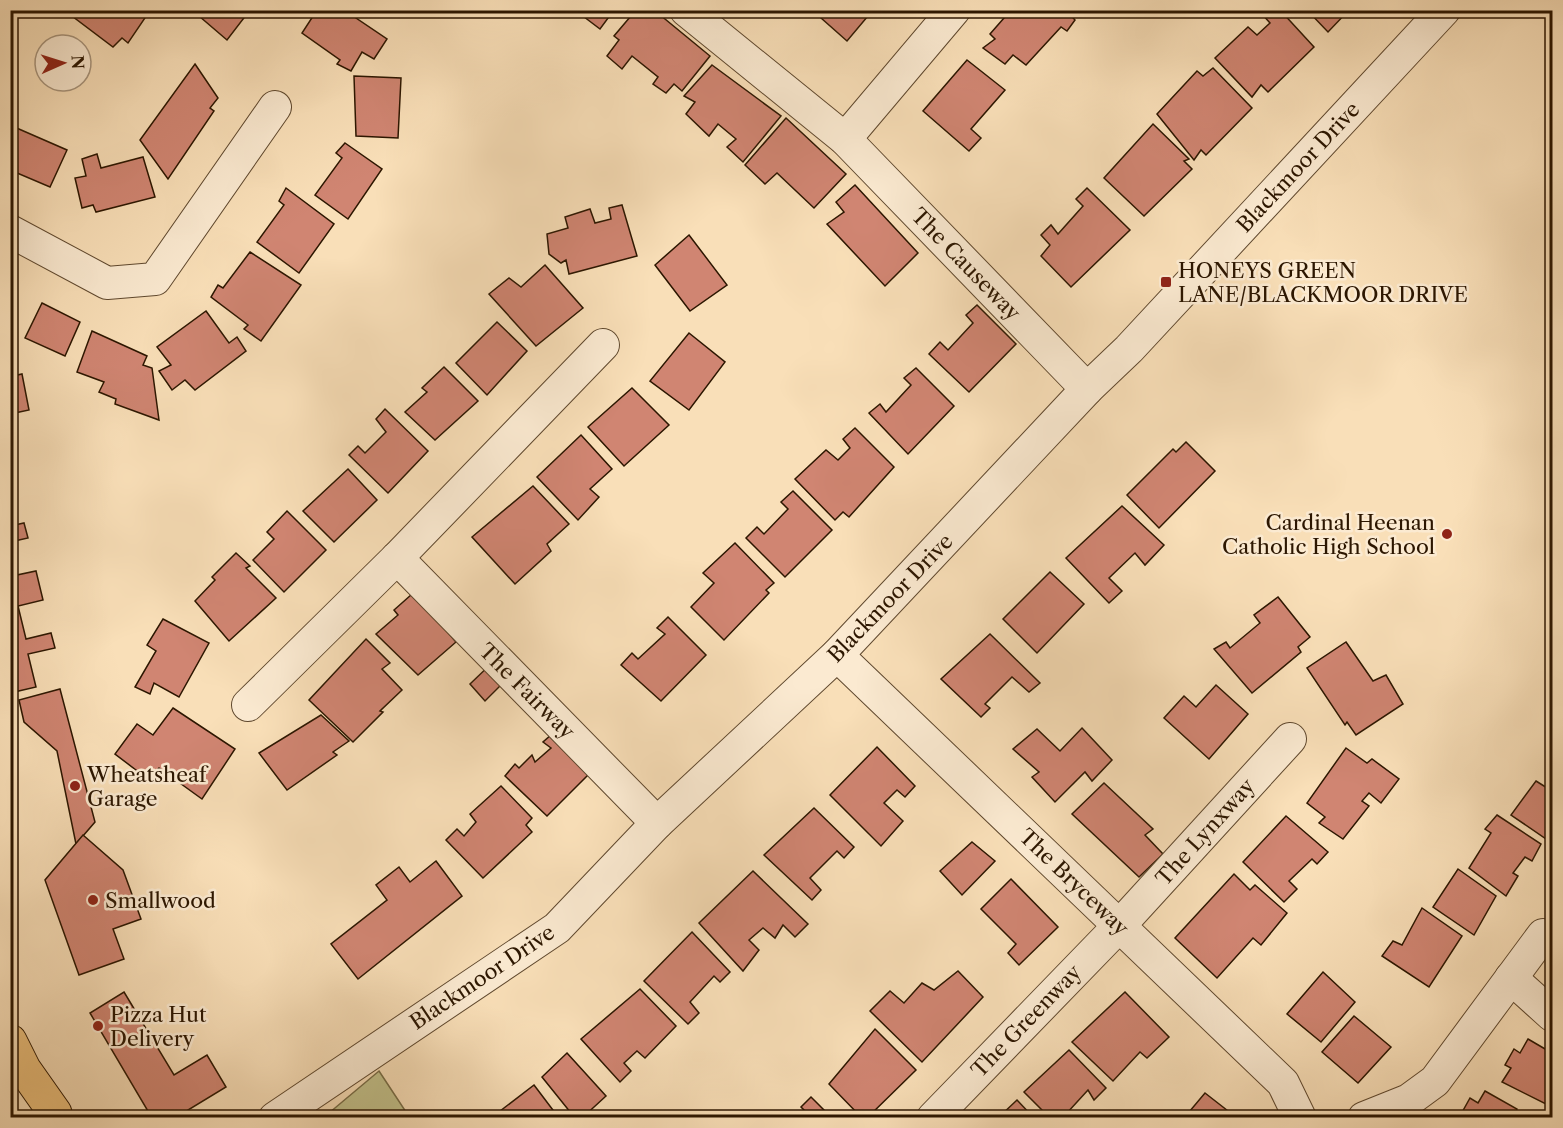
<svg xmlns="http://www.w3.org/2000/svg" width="1563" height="1128" viewBox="0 0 1563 1128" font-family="'Libre Caslon Text',serif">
<rect width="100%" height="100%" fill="#f9dfb8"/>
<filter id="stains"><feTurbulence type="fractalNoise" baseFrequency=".00333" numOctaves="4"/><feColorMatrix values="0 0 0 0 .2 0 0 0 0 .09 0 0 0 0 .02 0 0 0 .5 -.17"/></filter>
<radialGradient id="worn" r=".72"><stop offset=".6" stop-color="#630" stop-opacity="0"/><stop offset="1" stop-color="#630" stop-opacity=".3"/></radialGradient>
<polygon fill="#c2c18b" stroke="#776c46" stroke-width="1.5" points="379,1071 408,1115 329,1113"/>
<g fill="#d08572" stroke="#2c1600" stroke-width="1.5">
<polygon points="64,10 141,10 147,15 128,43 122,38 113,47"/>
<polygon points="192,10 250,10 227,40"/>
<polygon points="317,10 344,10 387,39 374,59 362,52 351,71 337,64 340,60 302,33"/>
<polygon points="575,10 614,10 600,29"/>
<polygon points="636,10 654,10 710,56 682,91 674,84 666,93 653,84 658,77 632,56 622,69 607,56 619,40 614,36"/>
<polygon points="812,10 873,10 847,41"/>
<polygon points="1011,10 1066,10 1075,20 1067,31 1061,27 1026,65 1013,55 1005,64 983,48 995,39 990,34"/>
<polygon points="1263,10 1280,10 1314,47 1268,92 1261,85 1252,97 1215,58 1248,27 1257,35 1270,23 1261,13"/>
<polygon points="1307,10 1349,10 1328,32"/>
<polygon points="967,60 1005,90 971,129 981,138 969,151 923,111"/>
<polygon points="195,64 218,98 210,108 214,111 168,179 140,140"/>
<polygon points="712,65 781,116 743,162 727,147 736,139 718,124 709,136 686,114 695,102 684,96"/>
<polygon points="1213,68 1252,108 1206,155 1201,150 1194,160 1157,114 1197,71 1203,76"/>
<polygon points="354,76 401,78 398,138 356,136"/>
<polygon points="786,118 846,174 814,208 777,173 765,184 745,165"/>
<polygon points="1153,124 1189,159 1184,161 1192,169 1144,216 1104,178"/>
<polygon points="12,126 67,150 50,187 10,170 10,129"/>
<polygon points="345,143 382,169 348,219 315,195 342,158 336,153"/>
<polygon points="97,154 101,168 143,157 155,197 96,212 93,205 82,208 75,178 86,176 82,159"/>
<polygon points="855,185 918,253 885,286 827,224 844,212 836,202"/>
<polygon points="286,188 334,224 299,273 257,242 284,205 279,201"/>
<polygon points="1087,188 1130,230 1071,287 1041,256 1050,245 1041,235 1051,225 1058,234 1083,206 1076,199"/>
<polygon points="622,205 637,256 569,274 566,260 561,263 549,254 547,234 568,228 565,217 590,209 595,223 611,219 609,208"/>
<polygon points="689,235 727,285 690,311 655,265"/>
<polygon points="250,252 301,285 261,341 244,329 248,325 211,297 218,285 223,288"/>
<polygon points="545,265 583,308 536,346 489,294 509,278 521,287"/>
<polygon points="42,303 80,322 65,356 25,338"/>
<polygon points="977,305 1016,344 969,392 929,354 940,342 948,350 973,323 966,315"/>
<polygon points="206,311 229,343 237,337 246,351 195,390 185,380 172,390 159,371 171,365 157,347"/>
<polygon points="497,322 527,351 487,395 456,363"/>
<polygon points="92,331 147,356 143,365 152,368 159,420 115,404 116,399 99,392 104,382 77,372"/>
<polygon points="689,333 725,362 689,410 650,381"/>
<polygon points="10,364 13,376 22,374 29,410 10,414"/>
<polygon points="444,367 478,401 435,440 405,412 427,392 422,388"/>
<polygon points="916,368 954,406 908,454 869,413 880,404 886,412 911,385 904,378"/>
<polygon points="632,388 669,425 624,466 588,427"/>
<polygon points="385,409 428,451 388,493 349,455 358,446 365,453 386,432 376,419"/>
<polygon points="855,428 894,467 849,517 843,512 835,520 795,479 826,450 838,460 850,448 843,439"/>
<polygon points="581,435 612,469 590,489 599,497 578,520 537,477"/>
<polygon points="1186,442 1215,471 1159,528 1127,495 1173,449 1176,452"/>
<polygon points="348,469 377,500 334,542 303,511"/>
<polygon points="533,486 569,524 547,544 551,551 515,584 472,537"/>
<polygon points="793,491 832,530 785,577 746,538 757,527 764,534 788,509 781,502"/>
<polygon points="1122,506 1164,545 1145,565 1135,553 1109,578 1122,591 1109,603 1066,558"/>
<polygon points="287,511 326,550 284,592 253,560 274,539 267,532"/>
<polygon points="24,523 28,538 10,542 10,526"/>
<polygon points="735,543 774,583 766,590 769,593 724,640 691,607 714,583 703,573"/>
<polygon points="236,553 250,566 246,568 276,598 229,641 195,601 215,580 212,577"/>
<polygon points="10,567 12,576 36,571 43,600 18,606 26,639 51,633 55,648 28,654 36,687 10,693"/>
<polygon points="1050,572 1084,604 1037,653 1003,619"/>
<polygon points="420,587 455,621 446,630 456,642 418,675 376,634 398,615 394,610"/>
<polygon points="1278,597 1310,637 1298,647 1301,652 1252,693 1214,649 1226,642 1230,648 1260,623 1254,615"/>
<polygon points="668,617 706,655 661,701 621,665 632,653 638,659 665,634 657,628"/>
<polygon points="163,619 209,643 179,697 154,683 150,694 135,687 156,651 147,645"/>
<polygon points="990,634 1040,683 1029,692 1012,677 985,704 990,708 981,717 941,679"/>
<polygon points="366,639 390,663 382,669 402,690 380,711 383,712 353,742 309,700"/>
<polygon points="1346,642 1373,681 1386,675 1403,704 1356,735 1347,722 1345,725 1307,668"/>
<polygon points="494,661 509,677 485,701 470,684"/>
<polygon points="1216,685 1248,714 1209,759 1164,718 1184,696 1196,707"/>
<polygon points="60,689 95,822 76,844 57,751 24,722 19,700"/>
<polygon points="173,708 235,749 202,799 159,768 149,780 115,754 137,724 153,735"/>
<polygon points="321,715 349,741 333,752 337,755 287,790 259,753"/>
<polygon points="559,728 596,767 547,816 505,776 515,764 519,768 532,755 535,762 551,748 543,742"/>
<polygon points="1082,728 1112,760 1092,781 1085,772 1055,802 1032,777 1039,772 1013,749 1037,729 1060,751"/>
<polygon points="877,747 915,786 905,797 897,790 884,803 903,821 881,846 830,795"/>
<polygon points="1346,748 1367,763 1372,759 1399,779 1381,803 1369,793 1362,801 1369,806 1343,839 1319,823 1325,817 1307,803"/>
<polygon points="1536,781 1552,791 1552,843 1511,815"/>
<polygon points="1104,783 1153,829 1145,835 1163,854 1139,877 1072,814"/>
<polygon points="501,786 532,818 526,825 532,832 483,878 446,840 457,829 464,836 476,822 470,814"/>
<polygon points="814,808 854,847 844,858 837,851 810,878 821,890 812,900 764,855"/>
<polygon points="1497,815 1541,844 1532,861 1525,857 1513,873 1518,876 1506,896 1469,868 1491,833 1485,829"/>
<polygon points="1286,816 1328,852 1317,864 1312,859 1289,881 1297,889 1284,902 1243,862"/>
<polygon points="83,835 123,870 141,919 113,929 124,959 79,975 45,880"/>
<polygon points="972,842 995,861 962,895 940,871"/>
<polygon points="436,861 462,896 358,979 331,944 387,900 376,885 399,867 410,882"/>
<polygon points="1458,869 1496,896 1474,935 1433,907"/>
<polygon points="753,871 808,924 795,937 783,925 775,938 763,928 749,940 759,950 743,971 699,923"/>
<polygon points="1234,874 1250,890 1255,885 1287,913 1261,945 1253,938 1217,978 1175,938"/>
<polygon points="1011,879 1058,927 1019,965 1008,953 1016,944 981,909"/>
<polygon points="1422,908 1462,936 1429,987 1382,956 1393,941 1402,945"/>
<polygon points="692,932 730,972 720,982 714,976 690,1002 699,1013 688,1024 644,981"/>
<polygon points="958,971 983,997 922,1062 870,1011 890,991 904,1003 922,983 934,990"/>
<polygon points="1323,972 1355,1002 1321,1042 1287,1014"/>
<polygon points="640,989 676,1026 645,1058 637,1051 624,1063 631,1071 620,1082 581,1039"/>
<polygon points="124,992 174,1075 207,1055 226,1087 175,1118 152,1118 90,1013"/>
<polygon points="1125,992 1169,1037 1147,1058 1140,1052 1113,1081 1072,1042"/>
<polygon points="1354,1016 1391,1047 1358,1083 1322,1052"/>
<polygon points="875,1029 916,1070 867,1118 862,1118 829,1084"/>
<polygon points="1528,1039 1552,1053 1552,1107 1502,1082 1511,1068 1505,1065 1514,1049 1520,1053"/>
<polygon points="1069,1050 1106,1088 1094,1100 1088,1090 1066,1114 1069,1118 1050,1118 1024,1092"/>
<polygon points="567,1053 606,1096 582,1118 575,1118 542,1077"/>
<polygon points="534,1085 559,1118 491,1118"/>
<polygon points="1485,1091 1517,1109 1513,1118 1464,1118 1460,1116 1470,1098 1478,1103"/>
<polygon points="1205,1093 1237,1118 1184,1118"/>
<polygon points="811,1097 832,1118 804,1118 808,1114 801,1107"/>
<polygon points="1017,1100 1034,1118 998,1118"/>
</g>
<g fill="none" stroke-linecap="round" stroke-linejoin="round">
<defs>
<g id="street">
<polyline points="686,10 845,139 1087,389"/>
<polyline points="845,139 954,10"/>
<polyline points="10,231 107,283 155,279 275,107"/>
<polyline points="397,558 657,823"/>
<polyline points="837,655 1283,1083 1300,1118"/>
<polyline points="248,705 397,558 603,345"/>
<polyline points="1511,978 1552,1015"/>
<polyline points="275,1118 557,928 657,823 837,655 1087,389 1129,349 1444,10"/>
<polyline points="933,1118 1120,925 1290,739"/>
<polyline points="1364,1118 1409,1100 1435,1081 1543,935"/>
</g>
<polyline id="highway" points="10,1041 24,1069 55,1113"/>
</defs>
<use href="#street" stroke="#5f482e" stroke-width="34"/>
<use href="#highway" stroke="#2c1600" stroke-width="35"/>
<use href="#street" stroke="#fbead1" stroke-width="32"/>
<use href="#highway" stroke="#ecc07c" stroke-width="33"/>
</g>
<g fill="#8f2418" stroke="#fbead1" stroke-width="2">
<rect x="1160" y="276" width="12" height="12" rx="3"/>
<circle cx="1447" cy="534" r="6"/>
<circle cx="75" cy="786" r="6"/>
<circle cx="93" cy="900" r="6"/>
<circle cx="98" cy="1026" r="6"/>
</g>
<g text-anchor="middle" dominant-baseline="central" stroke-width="5" stroke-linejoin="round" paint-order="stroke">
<g font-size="21" fill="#2c1600" stroke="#fbead1">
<text transform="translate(1298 167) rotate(-47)">Blackmoor Drive</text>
<text transform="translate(966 264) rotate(46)">The Causeway</text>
<text transform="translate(890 598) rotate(-46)">Blackmoor Drive</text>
<text transform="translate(527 691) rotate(45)">The Fairway</text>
<text transform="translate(1205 832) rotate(-48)">The Lynxway</text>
<text transform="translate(1074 882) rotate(44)">The Bryceway</text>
<text transform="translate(482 977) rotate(-34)">Blackmoor Drive</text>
<text transform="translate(1026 1021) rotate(-46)">The Greenway</text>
</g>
<g font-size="21" fill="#2c1600" stroke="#fbead1" text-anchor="start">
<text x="1178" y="270">HONEYS GREEN<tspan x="1178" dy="24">LANE/BLACKMOOR DRIVE</tspan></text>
<text x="1435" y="522" text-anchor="end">Cardinal Heenan<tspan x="1435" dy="24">Catholic High School</tspan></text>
<text x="87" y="774">Wheatsheaf<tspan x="87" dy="24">Garage</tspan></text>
<text x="105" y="900">Smallwood</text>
<text x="110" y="1014">Pizza Hut<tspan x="110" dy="24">Delivery</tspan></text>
</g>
</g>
<rect width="1563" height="1128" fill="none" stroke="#f9dfb8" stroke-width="36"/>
<rect x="12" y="12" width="1539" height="1104" fill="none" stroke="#2c1600" stroke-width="3"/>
<rect x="18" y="18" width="1527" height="1092" fill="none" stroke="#2c1600" stroke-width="1.5"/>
<g transform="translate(63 63) rotate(87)"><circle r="28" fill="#fbead1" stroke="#a8957d" stroke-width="1.5"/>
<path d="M0-4.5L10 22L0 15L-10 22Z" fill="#8f2418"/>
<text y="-9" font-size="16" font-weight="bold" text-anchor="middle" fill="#2c1600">N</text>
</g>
<rect width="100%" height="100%" filter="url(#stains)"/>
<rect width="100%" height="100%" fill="url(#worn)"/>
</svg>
